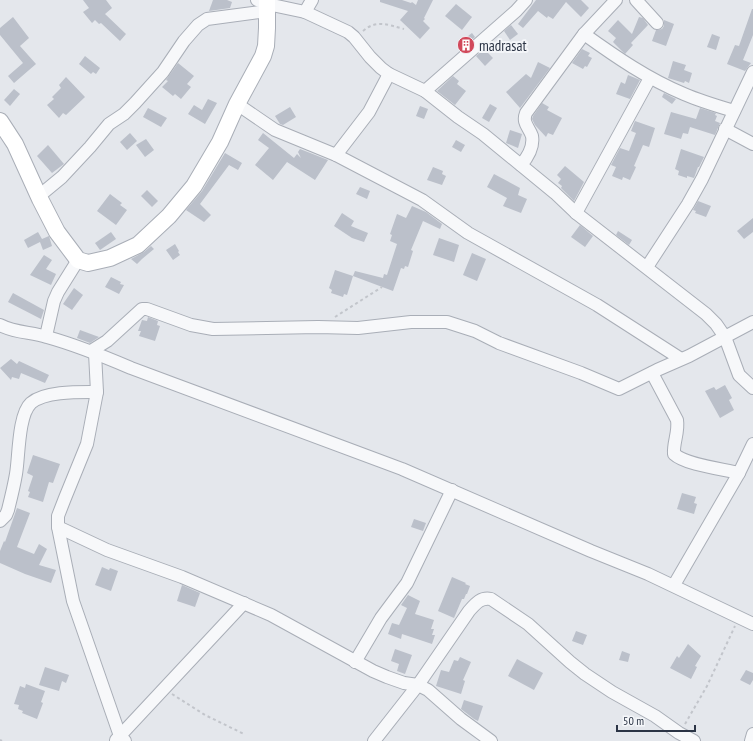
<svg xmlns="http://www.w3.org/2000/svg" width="753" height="741" viewBox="0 0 753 741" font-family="'PT Sans Narrow',sans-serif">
<rect width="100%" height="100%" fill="#e4e7ec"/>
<g fill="#bbc0ca">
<polygon points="83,0 106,0 112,8 105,14 126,34 120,41 101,23 99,24 95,20 92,23 83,12 89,8"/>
<polygon points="213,0 227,0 232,2 230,8 209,11"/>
<polygon points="380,0 402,0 411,3 412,2 416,5 418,0 433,0 424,18 425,19 423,21 430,28 420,39 400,20 408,11 380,2"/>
<polygon points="536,0 581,0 589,8 581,17 566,2 553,19 548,16 547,18 538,11 523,28 518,24"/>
<polygon points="456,4 472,17 462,30 445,16"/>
<polygon points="752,9 753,9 753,35 743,60 751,63 745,71 727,64 735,45 739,46"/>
<polygon points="13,17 29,38 20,46 36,64 14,83 8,76 23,63 0,35 0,28"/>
<polygon points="639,17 643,18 648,25 631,43 633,45 625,54 613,42 616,38 608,31 618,20 632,34"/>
<polygon points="664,20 674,24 666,46 652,41 656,30 662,29 664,26"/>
<polygon points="511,25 518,34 510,40 504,31"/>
<polygon points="472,33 475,37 463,48 459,43"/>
<polygon points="712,34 720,37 716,50 707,47"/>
<polygon points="484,49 493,58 485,66 476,56"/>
<polygon points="582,49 590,53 588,56 592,58 587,67 585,66 583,69 572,63"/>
<polygon points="85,56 100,68 96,74 93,72 91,74 79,64"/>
<polygon points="673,61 686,65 684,70 692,73 689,83 685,81 684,83 668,78"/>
<polygon points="538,62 550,68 520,108 506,92 526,74 531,78"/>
<polygon points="178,63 194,76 187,84 191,87 181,99 175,94 173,96 162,87 168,81 166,80"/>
<polygon points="628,75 640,80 630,99 616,94 621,82 625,84"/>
<polygon points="453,76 459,81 457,84 466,91 455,105 437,91"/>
<polygon points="66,77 85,97 66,115 63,113 59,118 47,105 54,99 52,97 61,88 59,85"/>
<polygon points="14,89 20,94 10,106 4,100"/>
<polygon points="664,93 676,99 672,104 662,97"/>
<polygon points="208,99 217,103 205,124 188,114 194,105 202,110"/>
<polygon points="542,103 549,107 547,110 562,118 553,135 548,133 546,137 535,125 532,119 533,116"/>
<polygon points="490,104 497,108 489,122 482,118"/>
<polygon points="420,106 428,109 424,119 416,116"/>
<polygon points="290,107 296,117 283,125 280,124 275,116"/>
<polygon points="148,108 167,118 161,127 143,117"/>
<polygon points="700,108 716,113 715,115 717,116 715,121 720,123 715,135 690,127 688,134 683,133 681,139 664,134 671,112 696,119"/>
<polygon points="635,121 655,128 649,147 643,145 634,166 636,167 630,180 623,177 622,180 612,176 616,167 611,165 620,148 629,151 636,133 631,131"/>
<polygon points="510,130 522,134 518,148 506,143"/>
<polygon points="130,133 137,141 127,150 120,142"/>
<polygon points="263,133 294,158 297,154 301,158 298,152 300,149 328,160 315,180 287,162 273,180 255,165 269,148 258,140"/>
<polygon points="146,139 154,150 145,157 136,145"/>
<polygon points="456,140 465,145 461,152 452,147"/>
<polygon points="48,145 64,164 52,173 37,156"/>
<polygon points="681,149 704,157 699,167 698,167 694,178 687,176 687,178 678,175 679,171 675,169"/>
<polygon points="225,153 242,163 238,170 229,165 200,204 211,215 204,222 186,210 202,191"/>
<polygon points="565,166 584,182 574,201 561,188 562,186 558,183 561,179 557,175"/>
<polygon points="433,167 443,171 442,174 446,176 442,185 427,180"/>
<polygon points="494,174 520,188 518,195 527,199 521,213 503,206 507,198 487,187"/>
<polygon points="360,187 370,191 367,199 356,194"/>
<polygon points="147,190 158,201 152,207 141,196"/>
<polygon points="110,194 122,203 120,205 127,210 116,225 97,211"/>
<polygon points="698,201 711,206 706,217 695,213 696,211 693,210"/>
<polygon points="412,206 426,212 442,224 440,229 423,221 411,250 413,251 408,267 405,266 404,269 401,268 393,291 353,276 347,295 344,294 343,297 331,293 332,290 329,288 335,270 353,276 355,271 383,278 384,274 387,275 397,244 390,241 392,235 390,234 397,214 406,218"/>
<polygon points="342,213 354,221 351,226 368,233 364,242 352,238 334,226"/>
<polygon points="753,218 753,232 744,239 737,231"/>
<polygon points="580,225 593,236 585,247 571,237"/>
<polygon points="618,231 632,240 629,245 616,235"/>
<polygon points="38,232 42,239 49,236 52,246 43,250 40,242 28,248 24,240"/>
<polygon points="111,232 116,239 100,250 95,243"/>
<polygon points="439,238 459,245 454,262 433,255"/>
<polygon points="175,244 179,251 178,252 180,255 173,260 166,250"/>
<polygon points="151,246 154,249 142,259 137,264 131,259 144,252"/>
<polygon points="472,253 486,259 477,281 463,275"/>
<polygon points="44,255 52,260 46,269 56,274 51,285 30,275"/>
<polygon points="111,277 121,282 120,284 124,285 119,294 105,287"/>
<polygon points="74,288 83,295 72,310 63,304"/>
<polygon points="13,293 44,310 41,319 8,302"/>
<polygon points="148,317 158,321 157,325 160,326 155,341 139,336 141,331 138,331 142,320 147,321"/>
<polygon points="80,330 99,337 90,343 77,338"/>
<polygon points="11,359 17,364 19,361 49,375 45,383 21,373 19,379 12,377 11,380 0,368"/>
<polygon points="725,385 732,398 729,400 734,410 720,418 705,391 714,387 716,390"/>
<polygon points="33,455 60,464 53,483 49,482 43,502 28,497 30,492 28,491 33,476 27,473"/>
<polygon points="682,493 696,497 694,503 697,504 694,514 677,509"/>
<polygon points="17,508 30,513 17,547 34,554 39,544 47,549 39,565 56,570 51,583 25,574 0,563 0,551 4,541 5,542"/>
<polygon points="414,519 426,523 423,531 411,527"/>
<polygon points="102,567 109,570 110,568 118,571 111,591 95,585"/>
<polygon points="452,577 466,583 465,584 470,586 467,594 466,594 464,599 462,599 454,618 438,611"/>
<polygon points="182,585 200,593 195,607 177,601"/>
<polygon points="408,595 420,601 415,614 434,620 431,629 434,629 432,635 435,635 432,644 402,634 401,639 388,634 392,623 399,625 407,608 401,605"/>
<polygon points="576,631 587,635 583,645 572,641"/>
<polygon points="688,644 701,656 695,666 697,667 691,679 670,668 677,656 679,658"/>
<polygon points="395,649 412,655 405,674 397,671 399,664 391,661"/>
<polygon points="622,651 630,654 628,662 619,660"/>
<polygon points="460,657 471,662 463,680 465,681 461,694 436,686 441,670 449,672 454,660 458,661"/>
<polygon points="517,659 543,673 534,690 508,676"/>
<polygon points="45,667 69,675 66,683 62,681 59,691 39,685"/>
<polygon points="746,670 753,673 753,680 750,685 740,680"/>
<polygon points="26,684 45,691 41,702 43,703 37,719 22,713 23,711 18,709 19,705 14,704 20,686 25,688"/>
<polygon points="464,700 483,706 478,721 474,719 461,709"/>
</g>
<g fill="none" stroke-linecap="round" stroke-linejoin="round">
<defs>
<g id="street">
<polyline points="257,0 267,4 305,12 348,32 354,37 370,57 381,68 389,74 425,91 458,117 483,134 555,193 576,213 706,314 716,324 725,337 739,375 753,388"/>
<polyline points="636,0 657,23"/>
<polyline points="305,12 312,0"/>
<path d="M584,34C616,57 648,79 684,94C700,101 717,106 734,111"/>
<polyline points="425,91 516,11 526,0"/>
<polyline points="237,104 275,130 336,155 422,200 468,233 597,305 681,359"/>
<polyline points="725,129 753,144"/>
<polyline points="336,155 369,112 389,74"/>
<path d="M521,165C527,158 534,147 532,136C529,127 522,123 526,113L584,34L616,0"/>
<polyline points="39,196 62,177 90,147 109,124 124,114 135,103 163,72 184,41 198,25 207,19 267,11"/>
<polyline points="576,213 650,78"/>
<polyline points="647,267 688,204 702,179 753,72"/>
<path d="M0,325C15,333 32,332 47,337C76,345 103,356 131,368L402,469L591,551L648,574L753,624"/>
<polyline points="46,336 54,301 58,292 78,260"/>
<polyline points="91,351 107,341 142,309 147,309 191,325 213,329 318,327 358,328 411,322 447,322 475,331 499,343 581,373 619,389 657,370 689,356 753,322"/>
<polyline points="95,353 97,392 87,444 65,498 58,516 58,527 73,601 120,736 125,741"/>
<path d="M652,373L677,420C679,432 673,443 674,454C686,465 723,469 739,473"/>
<path d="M0,521L6,515L8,510C11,498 14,486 16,474C19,457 18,415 31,403C45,391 79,392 97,392"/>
<polyline points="58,527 107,550 182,577 271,615 373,671 387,677 404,683 418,685 428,690 461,719 491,741"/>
<polyline points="674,585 739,473 753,444"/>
<polyline points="355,662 381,618 407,583 452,490"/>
<polyline points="116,740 244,603"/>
<path d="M374,741L418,685L469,611C476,603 481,597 491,599L528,624L570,662L585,674L612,692L655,716L679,733L694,741"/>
<polyline points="751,741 753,734"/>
</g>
<polyline id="secondary" points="0,121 15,144 40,199 57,232 78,260 88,263 110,258 138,245 169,216 194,186 220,142 237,104 263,56 266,46 267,28 267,0"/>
</defs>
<use href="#street" stroke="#a9aeb7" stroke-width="14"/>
<use href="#secondary" stroke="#a9aeb7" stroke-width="18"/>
<g stroke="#c2c5cb" stroke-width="2" stroke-dasharray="3 3" stroke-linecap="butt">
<path d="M363,31C377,19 388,25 404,29"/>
<polyline points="335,317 382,287"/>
<polyline points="172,694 205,715 244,734"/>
<polyline points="685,724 707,686 735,626"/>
<polyline points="0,740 2,741"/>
</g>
<use href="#street" stroke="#f7f8fa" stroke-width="12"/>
<use href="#secondary" stroke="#fff" stroke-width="16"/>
</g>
<defs>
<symbol id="building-disc" viewBox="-11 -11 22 22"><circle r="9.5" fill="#d1495b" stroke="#f4f6f9"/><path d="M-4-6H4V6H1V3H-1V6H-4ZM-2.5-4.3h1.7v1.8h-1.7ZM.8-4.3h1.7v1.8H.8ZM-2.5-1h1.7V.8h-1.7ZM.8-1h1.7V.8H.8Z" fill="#fff"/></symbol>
</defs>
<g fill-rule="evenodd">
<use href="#building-disc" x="456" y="35" width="20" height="20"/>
</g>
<g text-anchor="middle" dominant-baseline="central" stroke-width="4" stroke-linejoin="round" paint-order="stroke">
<g font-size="15" fill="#2b3445" stroke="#f4f6f9" text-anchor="start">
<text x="479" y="45">madrasat</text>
</g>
</g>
<path d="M617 725v6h78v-6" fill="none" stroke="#2b3445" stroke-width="2"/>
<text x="623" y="725" font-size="12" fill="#2b3445" stroke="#f4f6f9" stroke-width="3" paint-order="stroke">50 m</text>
</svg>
